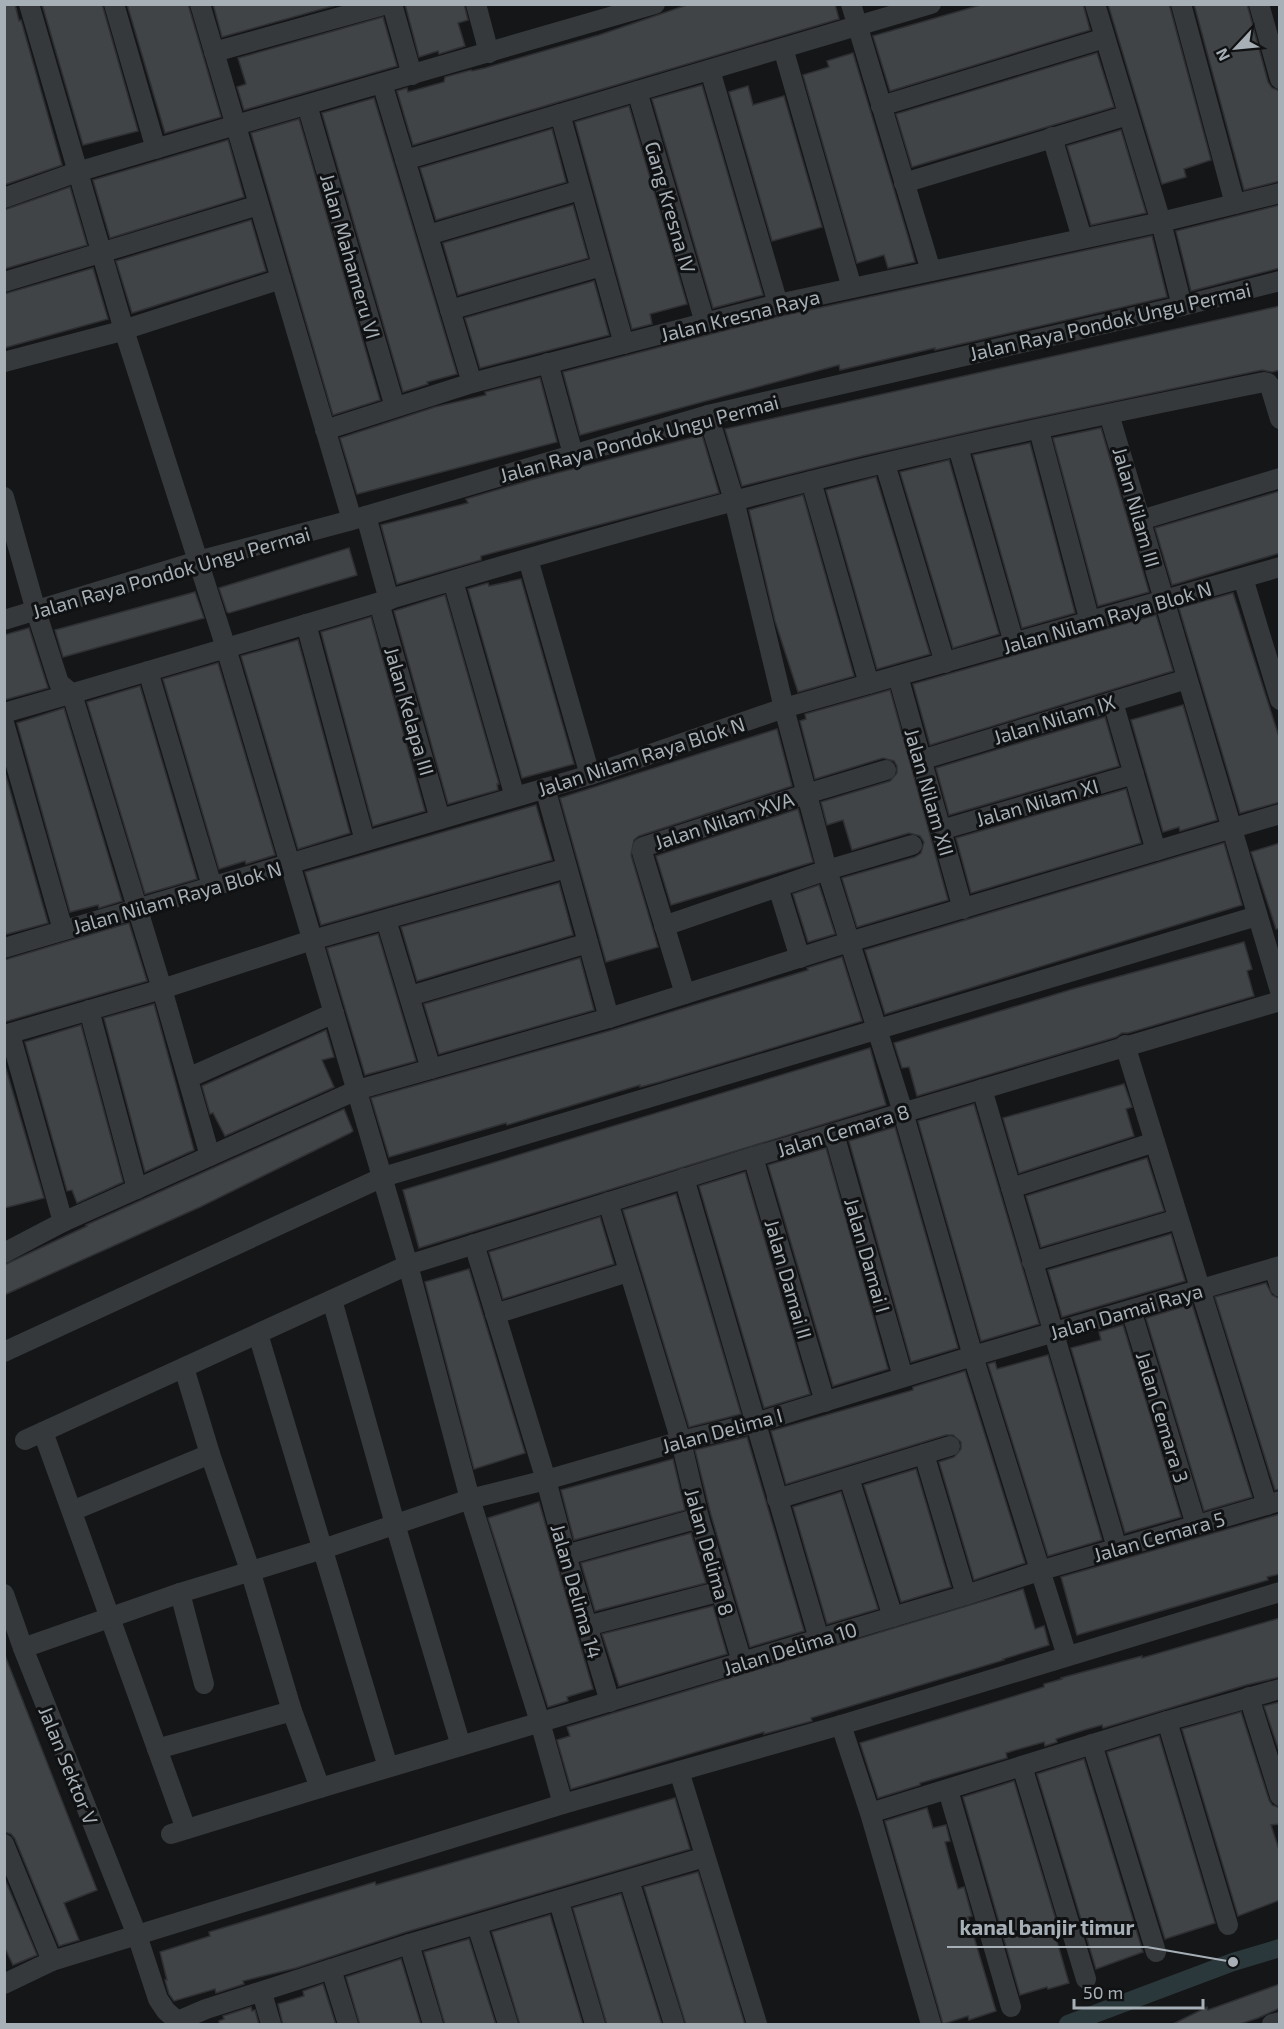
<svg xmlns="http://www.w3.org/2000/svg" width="1284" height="2029" viewBox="0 0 1284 2029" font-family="'Exo 2',sans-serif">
<rect width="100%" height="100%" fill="#151617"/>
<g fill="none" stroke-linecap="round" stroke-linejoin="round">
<polyline stroke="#2b383b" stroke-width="18" points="1068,2024 1233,1962 1280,1948"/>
</g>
<g fill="#414447" stroke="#2f3033" stroke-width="1.5">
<polygon points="4,4 15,4 19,21 21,20 62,165 4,185"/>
<polygon points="42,4 102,4 138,131 83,145"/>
<polygon points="127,4 188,4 221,117 165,133"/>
<polygon points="213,4 340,4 222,37"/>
<polygon points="405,4 464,4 468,20 458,23 465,46 439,54 438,51 419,57"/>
<polygon points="690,4 835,4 839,19 413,145 397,91 407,88 408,92 444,82 445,77 471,70 472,71 485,68 599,35"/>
<polygon points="984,4 1083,4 1090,30 890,91 873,36"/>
<polygon points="1108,4 1169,4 1211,160 1184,169 1186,177 1162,184"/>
<polygon points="1194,4 1247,4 1268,82 1272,88 1280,91 1280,181 1244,190"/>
<polygon points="383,17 397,66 244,110 237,87 246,84 238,58"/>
<polygon points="853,53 909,240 915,262 888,268 884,255 857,263 803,75 829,67 827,61"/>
<polygon points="1097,53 1114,107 912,167 896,114"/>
<polygon points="702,85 763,295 713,308 652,99"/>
<polygon points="748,86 753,105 784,96 822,227 772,241 729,92"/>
<polygon points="374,98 457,374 427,382 428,384 403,392 322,113"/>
<polygon points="629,106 687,304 650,314 652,324 632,329 575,122"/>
<polygon points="299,119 380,400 333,415 251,133"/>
<polygon points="552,129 566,182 436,220 420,168"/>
<polygon points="1121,130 1146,213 1091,225 1067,146"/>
<polygon points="228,140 244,197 110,238 93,180"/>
<polygon points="70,187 87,245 4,269 4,210"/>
<polygon points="573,205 588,258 458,295 443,243"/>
<polygon points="1280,205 1280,268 1191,291 1176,231"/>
<polygon points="251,220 266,271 132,313 116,261"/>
<polygon points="1152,236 1167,297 935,350 935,348 840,370 839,365 580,435 563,372 781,316"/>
<polygon points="93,268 108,319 4,348 4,294"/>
<polygon points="594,281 609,335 480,368 465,318"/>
<polygon points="1280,306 1280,370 1272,372 1262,370 995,426 862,456 742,486 725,429"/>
<polygon points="540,378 557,442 357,494 340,438 435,407 486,395 485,392"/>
<polygon points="1101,428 1149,592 1098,606 1053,438"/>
<polygon points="702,435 719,493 481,556 481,560 397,584 381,525 468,503 466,499 534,479"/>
<polygon points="1030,443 1075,613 1022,628 973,455"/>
<polygon points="949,460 999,634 953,648 900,472"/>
<polygon points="876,477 930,654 877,669 826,490"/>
<polygon points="1280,491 1280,553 1172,585 1155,528"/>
<polygon points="803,495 854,676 798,692 775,621 749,510"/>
<polygon points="349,548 357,575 229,613 227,612 219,588"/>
<polygon points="521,579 574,764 522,778 468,589 488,583 489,586"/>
<polygon points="195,592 204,618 63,657 55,630"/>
<polygon points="1233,593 1280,740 1280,802 1240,813 1179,608"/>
<polygon points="445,595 499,784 497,784 498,790 448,804 394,611"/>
<polygon points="1156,615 1173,671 930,745 913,684"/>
<polygon points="371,617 425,811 373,826 321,632"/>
<polygon points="29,628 48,688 4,700 4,635"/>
<polygon points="298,640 350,833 298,849 241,656"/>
<polygon points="218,663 275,855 246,864 245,861 219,869 163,679"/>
<polygon points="140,686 197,879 145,894 87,702"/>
<polygon points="890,690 948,900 857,927 842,878 915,857 921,853 924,842 920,836 909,833 852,850 843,820 827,825 821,802 890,781 897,773 897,766 894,761 883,758 815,779 800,721 806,719 805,714"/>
<polygon points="1183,705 1217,820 1180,831 1179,827 1163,832 1131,720"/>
<polygon points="64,708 122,901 99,908 98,905 70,912 17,723"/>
<polygon points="1105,717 1119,766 949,815 936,768"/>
<polygon points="777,729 792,786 639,836 634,840 631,855 658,947 606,962 560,798"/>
<polygon points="4,769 48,923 4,935"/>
<polygon points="1126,789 1141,843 971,893 956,838"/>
<polygon points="536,805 552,860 321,925 305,872"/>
<polygon points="798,809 813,862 671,905 656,856"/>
<polygon points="1224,843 1242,905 885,1014 865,950"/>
<polygon points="1280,843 1280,928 1276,929 1251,852"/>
<polygon points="559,883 573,935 417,981 401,927"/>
<polygon points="819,885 835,934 808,942 793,894"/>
<polygon points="129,923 147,981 4,1022 4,960"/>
<polygon points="378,934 416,1061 365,1075 327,948"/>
<polygon points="1244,942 1252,969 1247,971 1254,996 1128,1033 1122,1033 1116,1037 917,1096 909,1067 902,1068 894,1043 1073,989"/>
<polygon points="842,957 862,1021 659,1082 640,1087 640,1085 540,1115 507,1125 506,1123 389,1157 371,1098 612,1030 795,974 808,970 807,968"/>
<polygon points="580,958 594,1010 439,1054 424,1004"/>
<polygon points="154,1004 194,1150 145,1172 104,1018"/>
<polygon points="81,1025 123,1182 77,1203 72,1190 67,1191 25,1042"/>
<polygon points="326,1030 334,1057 322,1060 334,1087 225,1136 213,1113 210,1114 202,1086"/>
<polygon points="870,1048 886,1105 419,1248 403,1190"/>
<polygon points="4,1062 44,1198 4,1208"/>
<polygon points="1124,1084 1132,1107 1126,1109 1134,1136 1019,1173 1003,1118"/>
<polygon points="974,1104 1039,1324 981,1341 918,1121"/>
<polygon points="344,1109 353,1131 350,1133 200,1207 4,1295 4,1265 87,1226 86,1225"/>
<polygon points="895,1127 958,1348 911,1362 849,1141"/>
<polygon points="826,1148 888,1369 833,1386 768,1165"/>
<polygon points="1147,1158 1164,1211 1041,1247 1026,1196"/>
<polygon points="745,1172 810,1394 764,1408 699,1186"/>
<polygon points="676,1194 741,1414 689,1427 623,1210"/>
<polygon points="600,1217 614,1264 503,1299 489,1252"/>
<polygon points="1171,1234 1185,1281 1062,1317 1048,1270"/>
<polygon points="469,1269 525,1453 474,1469 425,1282"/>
<polygon points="1266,1283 1272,1295 1280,1299 1280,1489 1275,1490 1215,1297"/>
<polygon points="1192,1304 1252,1497 1204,1511 1146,1318"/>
<polygon points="1123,1325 1181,1517 1125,1533 1071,1348 1101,1340 1099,1332"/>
<polygon points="1048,1355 1102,1540 1048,1556 988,1364 995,1362 997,1369"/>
<polygon points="965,1371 1025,1563 974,1580 939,1462 954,1457 961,1449 961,1442 953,1435 946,1435 786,1484 771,1431 913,1390 913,1387"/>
<polygon points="747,1437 804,1631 750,1647 711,1515 695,1450"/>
<polygon points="673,1459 685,1510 574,1540 561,1490"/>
<polygon points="916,1469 951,1587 901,1602 864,1485"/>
<polygon points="841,1492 878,1609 827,1624 793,1507"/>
<polygon points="539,1502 593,1689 567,1697 568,1701 548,1707 488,1518"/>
<polygon points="1280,1514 1280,1574 1267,1577 1268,1580 1077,1635 1061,1577"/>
<polygon points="691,1533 706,1583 595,1611 581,1563"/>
<polygon points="1023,1589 1035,1629 1044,1626 1049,1645 1003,1659 1004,1660 811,1718 812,1721 764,1734 764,1732 571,1789 557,1740 570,1736 567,1727"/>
<polygon points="713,1606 727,1654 619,1686 602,1634"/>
<polygon points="1280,1618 1280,1677 1246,1685 1103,1728 1102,1725 1084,1730 1056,1739 1057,1742 1045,1746 1044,1742 1019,1749 1006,1753 1007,1758 920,1783 920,1785 878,1798 860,1743 1044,1687 1044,1684 1062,1679 1061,1678 1142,1656 1142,1658"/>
<polygon points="4,1653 97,1890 64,1903 79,1940 59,1946 15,1839 11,1834 4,1832"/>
<polygon points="1280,1702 1280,1754 1264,1706"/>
<polygon points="1241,1712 1269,1800 1272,1805 1280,1808 1280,1824 1271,1825 1280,1853 1280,1900 1238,1916 1182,1729"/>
<polygon points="1159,1736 1215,1923 1165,1939 1107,1752"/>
<polygon points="1084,1759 1143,1952 1096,1969 1037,1774"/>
<polygon points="1014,1781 1059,1930 1054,1931 1069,1983 1048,1989 1047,1987 1020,1995 963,1797"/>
<polygon points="675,1798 690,1849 406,1932 296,1968 243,1981 244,1984 216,1993 215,1989 174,2001 169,1994 165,1980 167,1980 160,1952 210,1936 209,1932 375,1882 376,1885"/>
<polygon points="927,1808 933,1828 946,1825 950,1841 945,1842 950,1861 958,1889 964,1887 972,1916 968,1917 996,2011 969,2020 968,2016 943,2024 885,1821"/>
<polygon points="698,1872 745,2025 686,2025 644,1887"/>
<polygon points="4,1877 37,1955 13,1965 4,1946"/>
<polygon points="621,1894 662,2025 607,2025 573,1908"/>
<polygon points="550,1915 583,2025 520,2025 492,1932"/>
<polygon points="469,1939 496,2025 445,2025 424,1952"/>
<polygon points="401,1959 421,2025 360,2025 346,1977"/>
<polygon points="323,1984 336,2025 283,2025 278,2004 304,1996 303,1991"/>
<polygon points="1280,1984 1280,2008 1258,2018 1237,2025 1171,2025 1207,2007 1208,2010"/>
<polygon points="251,2007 252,2011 255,2010 259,2025 219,2025 219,2021 224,2019 223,2016"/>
</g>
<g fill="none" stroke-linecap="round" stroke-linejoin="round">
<g stroke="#36393c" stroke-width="20">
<polyline points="29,4 124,330 226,648 290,864 408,1265 470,1499 540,1722 563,1804"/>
<polyline points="114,4 156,149"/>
<polyline points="200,4 352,520"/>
<polyline points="392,4 412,75"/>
<polyline points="476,4 489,53"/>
<polyline points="851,4 931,271"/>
<polyline points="1095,4 1161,222 1182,306"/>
<polyline points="1181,4 1235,204"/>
<polyline points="1259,4 1280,79"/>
<polyline points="783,48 852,288"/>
<polyline points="214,52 387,4"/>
<polyline points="710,70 778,304"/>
<polyline points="382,83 472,383"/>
<polyline points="637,91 705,323"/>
<polyline points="307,105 395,407"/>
<polyline points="881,106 1105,38"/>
<polyline points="560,114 624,344"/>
<polyline points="1052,137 1082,238"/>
<polyline points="405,160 931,4"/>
<polyline points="904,183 1128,115"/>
<polyline points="4,198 77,172 236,125 655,4"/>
<polyline points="428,235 580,190"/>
<polyline points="4,282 259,205"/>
<polyline points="450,310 602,266"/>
<polyline points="4,362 114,333 281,279"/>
<polyline points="548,363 573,454"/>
<polyline points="1109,414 1280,991"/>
<polyline points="708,415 734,500 784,708 827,870 903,1112 973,1356 1067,1656"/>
<polyline points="325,430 472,383 778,304 1161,222 1280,193"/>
<polyline points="1039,430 1090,622"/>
<polyline points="958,447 1014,643"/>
<polyline points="885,464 945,663"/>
<polyline points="811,481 869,684"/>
<polyline points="4,497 36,611 59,683 72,694 162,989 210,1156"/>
<polyline points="366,516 389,600"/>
<polyline points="1141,520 1280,478"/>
<polyline points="528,559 590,775"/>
<polyline points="1243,578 1280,700"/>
<polyline points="453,581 515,797"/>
<polyline points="379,603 440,819"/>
<polyline points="4,620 198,561 352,520 708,415 1182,306 1280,281"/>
<polyline points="306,624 365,841"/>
<polyline points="148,671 212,886"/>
<polyline points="898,676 963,909"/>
<polyline points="1113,702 1156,851"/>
<path d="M4,713C248,644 489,566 734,501C908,454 1087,418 1264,382L1268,383L1270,386L1280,419"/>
<polyline points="4,723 63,930"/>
<polyline points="921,760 1187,679"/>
<polyline points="545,788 609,1018"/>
<polyline points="941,830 1134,774"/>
<polyline points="778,887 800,958"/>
<polyline points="386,920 431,1069"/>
<polyline points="664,926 827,870 912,845"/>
<polyline points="4,948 590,775 784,708 1280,567"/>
<polyline points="685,994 642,852 643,847 806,794 886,770"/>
<polyline points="410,996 588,943"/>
<polyline points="89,1010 137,1189"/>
<polyline points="10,1034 63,1222"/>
<polyline points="4,1035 162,989 312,940 567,868"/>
<polyline points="1125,1045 1267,1505"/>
<polyline points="188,1078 334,1013"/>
<polyline points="982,1089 1117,1548"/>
<polyline points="834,1134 903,1377"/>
<polyline points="753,1157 825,1402"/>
<polyline points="684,1178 819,1639"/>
<polyline points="1011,1188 1155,1142"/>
<polyline points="608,1202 681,1441 699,1518 742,1662"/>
<polyline points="474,1244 546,1480 566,1555 610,1702"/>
<polyline points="4,1253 63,1222 357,1090 609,1018 849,942 1280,814"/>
<polyline points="1032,1262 1178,1219"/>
<polyline points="1274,1268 1280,1287"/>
<polyline points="332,1300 395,1524 461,1746"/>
<polyline points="1131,1310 1196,1525"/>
<polyline points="495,1314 628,1272"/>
<polyline points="258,1334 388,1767"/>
<polyline points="4,1352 383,1177 1257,916"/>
<polyline points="184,1368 210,1454 250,1570 292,1711 320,1788"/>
<polyline points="43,1432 186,1829"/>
<polyline points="25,1440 408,1265 753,1157 1280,1001"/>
<polyline points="924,1454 966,1595"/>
<polyline points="849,1478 893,1617"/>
<polyline points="777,1499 950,1446"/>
<polyline points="72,1511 210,1454"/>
<polyline points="566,1555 699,1518"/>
<polyline points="180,1593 204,1684"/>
<polyline points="4,1594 23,1648 137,1935 158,1999 166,2011 181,2024"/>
<polyline points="587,1626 721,1591"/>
<polyline points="23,1648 180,1593 323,1549 470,1499 546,1480 681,1441 755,1423 973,1356 1280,1266"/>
<polyline points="1249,1697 1280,1796"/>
<polyline points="1167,1721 1228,1925"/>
<polyline points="841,1725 870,1813 931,2024"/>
<polyline points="1092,1744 1156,1952"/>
<polyline points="157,1749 292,1711"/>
<polyline points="1022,1766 1086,1979"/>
<polyline points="679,1771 757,2024"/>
<polyline points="948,1790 1011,2007"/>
<polyline points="870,1813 1167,1721 1280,1689"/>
<polyline points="171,1834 320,1788 966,1595 1039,1571 1280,1501"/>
<polyline points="4,1844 52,1961"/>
<polyline points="629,1880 674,2024"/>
<polyline points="559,1902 595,2024"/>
<polyline points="477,1925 508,2024"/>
<polyline points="409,1944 433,2024"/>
<polyline points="331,1969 348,2024"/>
<polyline points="4,1984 52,1961 137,1935 563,1804 841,1725 1280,1592"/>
<polyline points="262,1993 271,2024"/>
<polyline points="178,2021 206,2009 409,1944 705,1857"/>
<polyline points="1272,2024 1280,2022"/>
</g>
</g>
<g text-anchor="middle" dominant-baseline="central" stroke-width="6" stroke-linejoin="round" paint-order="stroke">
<g font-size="20" fill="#a7b0b7" stroke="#101112">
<text transform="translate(671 207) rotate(74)">Gang Kresna IV</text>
<text transform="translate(351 256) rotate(74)">Jalan Mahameru VI</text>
<text transform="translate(740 315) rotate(-14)">Jalan Kresna Raya</text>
<text transform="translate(1110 321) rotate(-13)">Jalan Raya Pondok Ungu Permai</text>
<text transform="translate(639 438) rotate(-15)">Jalan Raya Pondok Ungu Permai</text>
<text transform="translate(1137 507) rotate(74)">Jalan Nilam III</text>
<text transform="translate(171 572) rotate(-16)">Jalan Raya Pondok Ungu Permai</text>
<text transform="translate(1107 617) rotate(-16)">Jalan Nilam Raya Blok N</text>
<text transform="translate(410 711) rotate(74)">Jalan Kelapa III</text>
<text transform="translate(1054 719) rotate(-17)">Jalan Nilam IX</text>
<text transform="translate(641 756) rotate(-18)">Jalan Nilam Raya Blok N</text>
<text transform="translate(930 792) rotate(74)">Jalan Nilam XII</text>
<text transform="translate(1037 802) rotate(-16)">Jalan Nilam XI</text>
<text transform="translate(724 820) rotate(-18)">Jalan Nilam XVA</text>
<text transform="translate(177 897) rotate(-16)">Jalan Nilam Raya Blok N</text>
<text transform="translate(843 1130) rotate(-17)">Jalan Cemara 8</text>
<text transform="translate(868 1255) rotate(74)">Jalan Damai I</text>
<text transform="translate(789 1279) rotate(74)">Jalan Damai II</text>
<text transform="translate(1126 1311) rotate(-16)">Jalan Damai Raya</text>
<text transform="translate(1163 1417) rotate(73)">Jalan Cemara 3</text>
<text transform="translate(722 1430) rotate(-15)">Jalan Delima I</text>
<text transform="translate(1159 1536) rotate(-16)">Jalan Cemara 5</text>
<text transform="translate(710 1552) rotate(74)">Jalan Delima 8</text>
<text transform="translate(577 1591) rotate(74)">Jalan Delima 14</text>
<text transform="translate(790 1648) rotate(-17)">Jalan Delima 10</text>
<text transform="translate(69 1765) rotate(68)">Jalan Sektor V</text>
</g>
</g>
<path fill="none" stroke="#a7b0b7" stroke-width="2" d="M1233 1962L1147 1947H947"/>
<circle fill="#a7b0b7" stroke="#101112" stroke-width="2" cx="1233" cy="1962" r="6"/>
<g font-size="21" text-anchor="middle" font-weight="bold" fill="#a7b0b7" stroke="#101112" stroke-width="6" stroke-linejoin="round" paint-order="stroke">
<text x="1047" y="1935">kanal banjir timur</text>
</g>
<rect width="1284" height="2029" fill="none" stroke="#a7b0b7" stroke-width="12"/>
<g transform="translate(1236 48) rotate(244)" stroke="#101112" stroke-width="4.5" paint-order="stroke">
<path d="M0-4.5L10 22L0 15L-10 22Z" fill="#a7b0b7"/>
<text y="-9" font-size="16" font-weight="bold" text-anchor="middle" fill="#a7b0b7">N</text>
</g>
<path d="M1074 1999v9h129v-9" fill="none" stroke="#a7b0b7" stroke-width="3"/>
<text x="1083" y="1999" font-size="18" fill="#a7b0b7" stroke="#101112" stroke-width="4.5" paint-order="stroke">50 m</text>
</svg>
